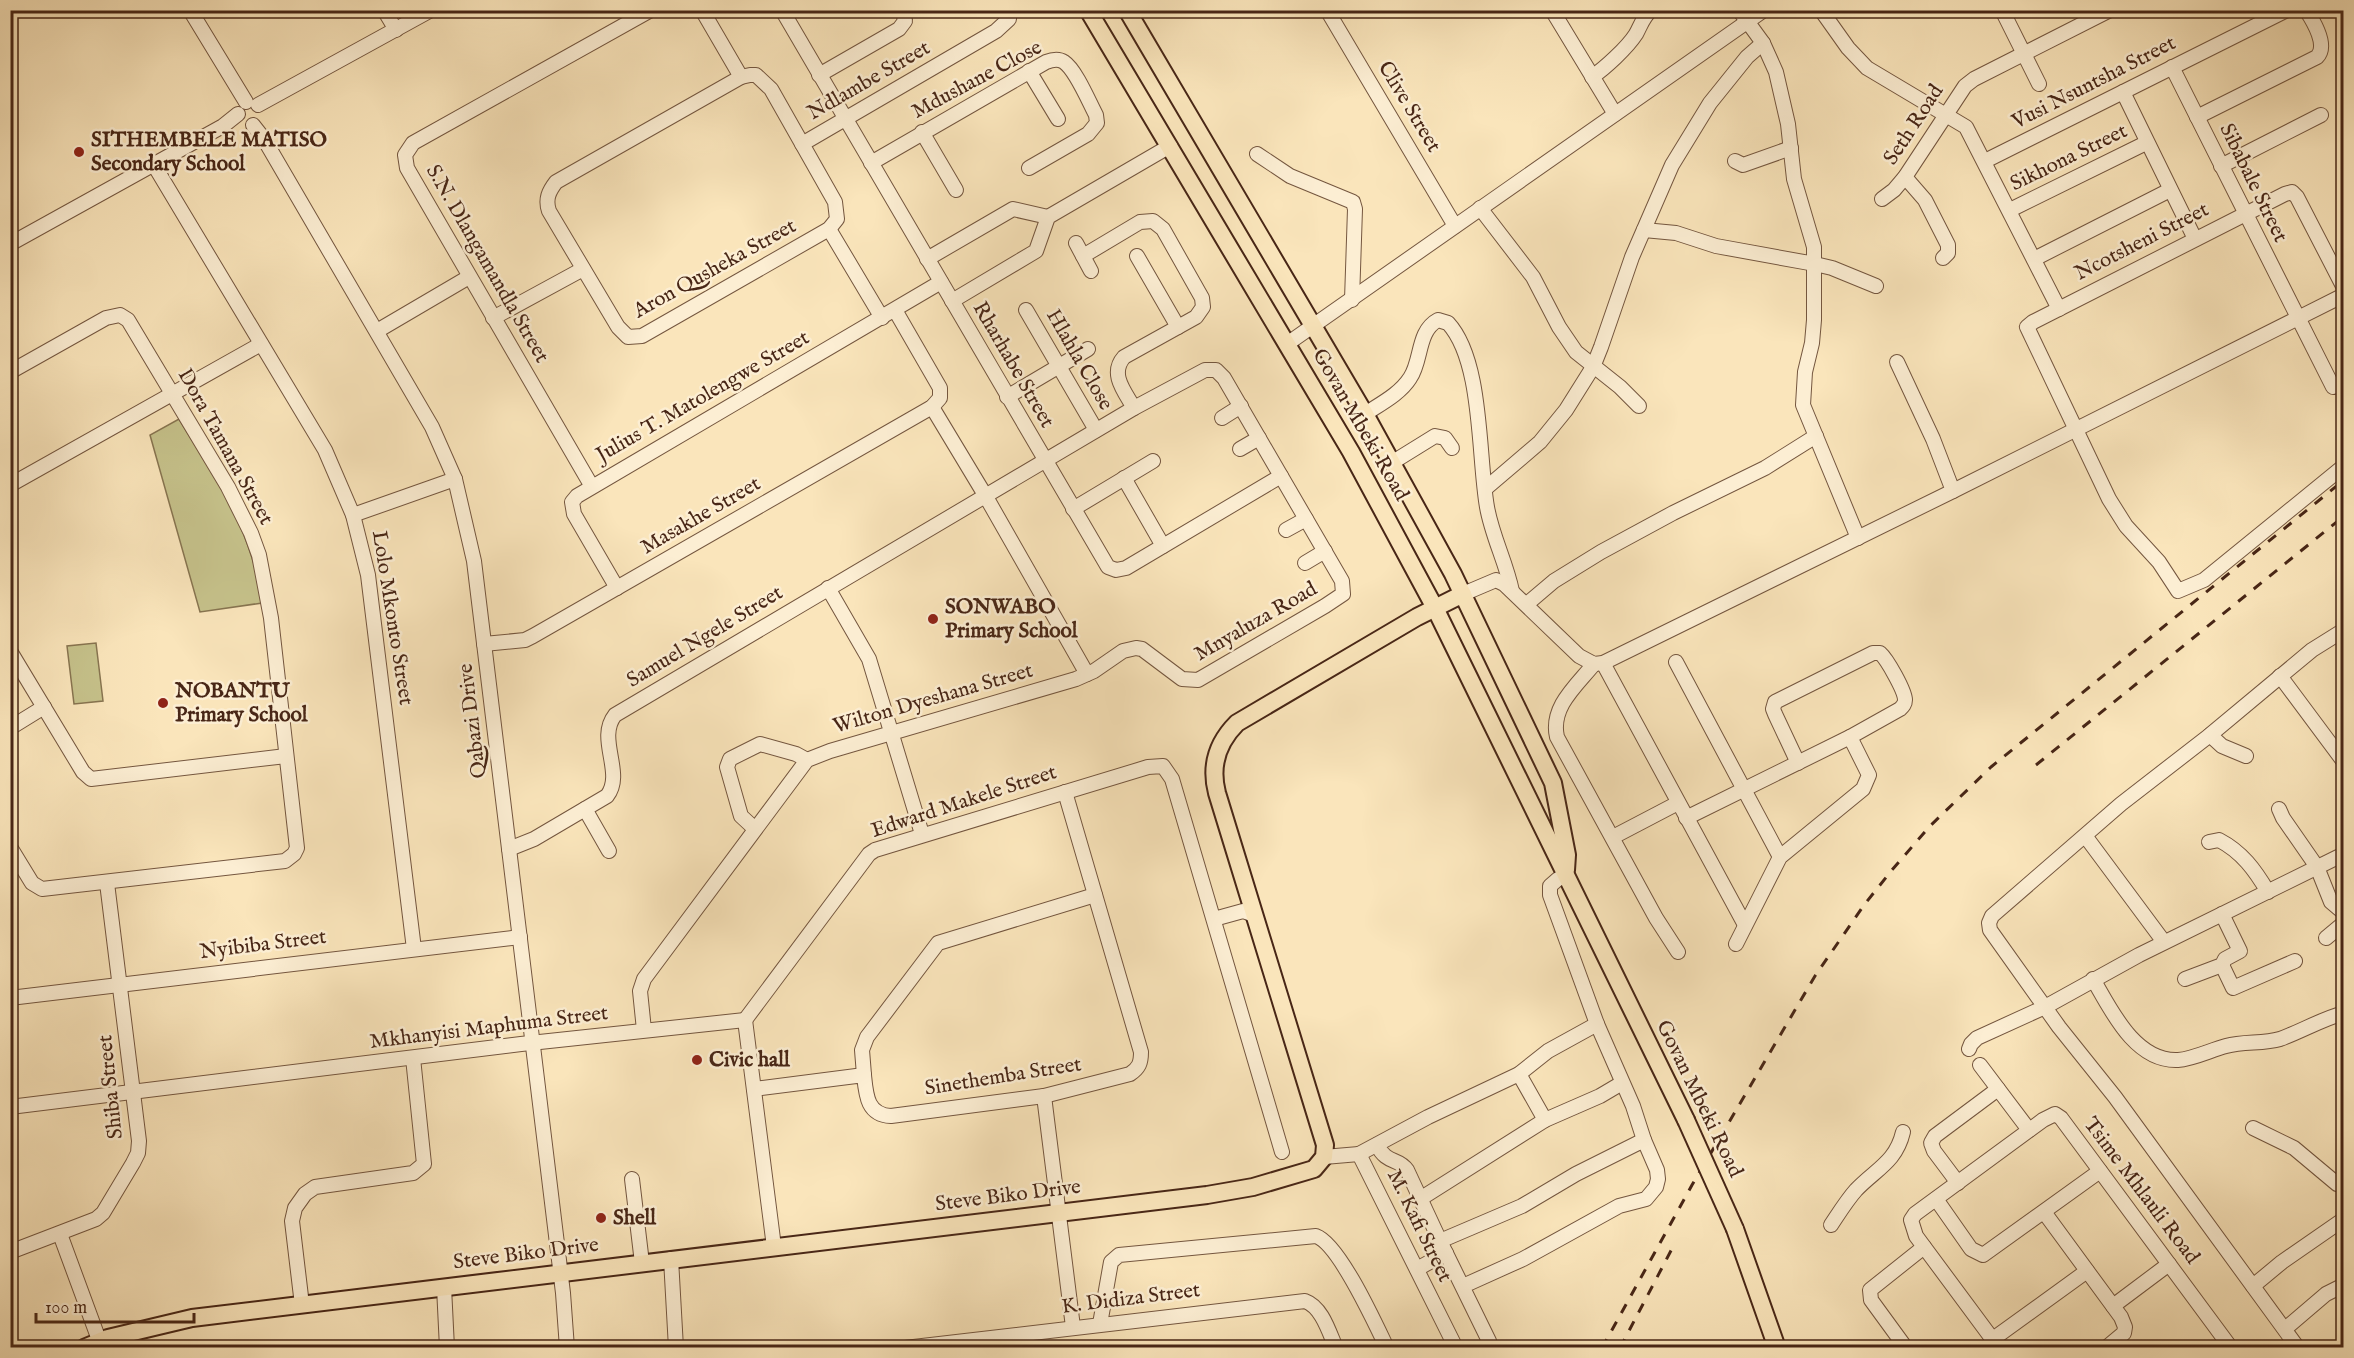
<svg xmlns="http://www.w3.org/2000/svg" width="2354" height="1358" viewBox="0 0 2354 1358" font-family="'IM FELL English',serif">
<rect width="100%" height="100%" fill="#fae5bb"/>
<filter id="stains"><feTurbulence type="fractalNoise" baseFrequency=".00333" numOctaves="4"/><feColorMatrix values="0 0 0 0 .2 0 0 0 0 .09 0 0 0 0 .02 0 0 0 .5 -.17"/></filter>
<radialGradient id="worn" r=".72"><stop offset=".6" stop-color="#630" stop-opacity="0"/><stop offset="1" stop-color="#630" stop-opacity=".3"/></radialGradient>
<g fill="#c6c28b" stroke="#877450" stroke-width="1.5">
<path d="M179,419C206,463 237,508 252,558C257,572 259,588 262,603L200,612L150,435Z"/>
<polygon points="96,643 103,701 74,704 67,646"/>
</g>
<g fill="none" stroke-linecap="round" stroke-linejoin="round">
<defs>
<g id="minor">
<polyline points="190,10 246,102"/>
<polyline points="384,10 396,30"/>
<polyline points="702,10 741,77"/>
<polyline points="782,10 1108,567 1116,570 1126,568 1281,476"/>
<polyline points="1327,10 1455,226"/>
<polyline points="1552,10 1615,114"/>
<polyline points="1739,10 1763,43 1776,72 1788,124 1794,179 1814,247 1814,320 1812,343 1805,372 1803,405 1858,538"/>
<polyline points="1821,10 1848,48 1867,68 1966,127 2059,309"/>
<polyline points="2002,10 2039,84"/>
<polyline points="2172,67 2333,387"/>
<polyline points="1029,71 1058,119"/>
<path d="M750,75H756L771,89L835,202L837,219L829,229L642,336L628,337L618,327L549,211C545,199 549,191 556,182L741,77Z"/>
<polyline points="819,75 899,29 905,21 903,10"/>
<path d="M1592,77C1605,68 1627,48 1636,34C1641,25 1643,17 1651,10"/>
<polyline points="2123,92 2195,239"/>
<polyline points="258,105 431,10"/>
<path d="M2197,117L2317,57C2328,46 2314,22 2306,10"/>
<polyline points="253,125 264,139 432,427 455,479 474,561 563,1293 567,1348"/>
<polyline points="922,132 956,190"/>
<polyline points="802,144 996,31 1009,19 1009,10"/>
<polyline points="1257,154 1290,176 1353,202 1355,209 1352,300"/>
<polyline points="1735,161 1743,165 1791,148"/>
<polyline points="1985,161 2287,10"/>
<path d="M871,163L1046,62C1051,60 1058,58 1064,62C1076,70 1089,102 1096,115L1097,123L1088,134L1029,168"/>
<polyline points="154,165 325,450 353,515 368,575 414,949"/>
<polyline points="2221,166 2321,115"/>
<polyline points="1905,177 1925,200 1948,245 1948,253 1943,258"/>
<polyline points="1882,199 1894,190 1905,177 1965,86 1974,79 2110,10"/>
<polyline points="1480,208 1533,277 1559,327 1576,352 1620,387 1639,406"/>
<polyline points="2010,210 2146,143"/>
<polyline points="829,229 882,318"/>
<polyline points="1644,230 1676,233 1716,246 1815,264 1832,268 1876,286"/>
<polyline points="1076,243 1091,271"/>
<polyline points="10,244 223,126 238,114"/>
<path d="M1083,256L1140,222L1153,221L1163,229L1202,298L1203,307L1196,317L1124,357C1109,374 1125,392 1134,408"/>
<polyline points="1137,256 1178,327"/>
<polyline points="927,259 1013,209 1048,217"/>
<polyline points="2034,259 2170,190"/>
<polyline points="2344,288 2297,197 2292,192 2285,194 2033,322 2027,327 2109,499 2126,526 2159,562 2178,591 2204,580 2344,466"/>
<polyline points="952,301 1036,251 1048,217 1170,146"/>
<polyline points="1026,310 1096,430"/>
<polyline points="493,318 583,269"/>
<polyline points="377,331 469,277"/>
<polyline points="1287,344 1764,10"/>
<polyline points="1897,362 1933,439 1953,491"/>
<polyline points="10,372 106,318 120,315 128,320 228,487 251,533 259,555 271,618 297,848 294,854 285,861 42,889 32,883 10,847"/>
<polyline points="1007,397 1088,349"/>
<polyline points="932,407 985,495 1087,674"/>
<path d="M1365,414C1380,404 1400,394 1410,378C1422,361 1417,331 1438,320L1448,323C1483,361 1478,456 1487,507C1492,536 1506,562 1512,591"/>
<polyline points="1222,418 1241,406"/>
<polyline points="1240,449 1259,438"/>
<polyline points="1393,462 1435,436 1445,438 1452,448"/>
<polyline points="1124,478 1163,546"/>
<polyline points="10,485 261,344"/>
<polyline points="591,485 407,168 405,155 413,143 651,10"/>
<polyline points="1485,489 1540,442 1566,410 1593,367 1601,347 1632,257 1672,165 1710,103 1747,57 1763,43"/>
<polyline points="1073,509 1153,461"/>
<polyline points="353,515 455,479"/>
<polyline points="1286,530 1306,519"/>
<polyline points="1305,563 1325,551"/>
<polyline points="617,588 574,514 572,502 577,496 941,282"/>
<polyline points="828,588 869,659 922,834"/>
<polyline points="1463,594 1496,580 1504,584 1579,656 1594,664 1603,663 1953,491 2344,295"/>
<polyline points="1527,604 1554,581 1601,552 1673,513 1765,468 1816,436"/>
<polyline points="484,644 525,640 533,636 932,407 940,398 940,388 895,310"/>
<polyline points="10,651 83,772 91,779 286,756"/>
<polyline points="1676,662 1780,857"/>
<polyline points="1603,663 1745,925"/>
<path d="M1594,664C1577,685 1550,707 1557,737L1656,918L1678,952"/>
<polyline points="2280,676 2344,762"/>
<polyline points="10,728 44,707"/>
<polyline points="2210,735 2222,746 2246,756"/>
<path d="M1798,763L1775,714L1773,709L1775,702L1873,653H1880C1887,659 1905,691 1905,700C1905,704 1903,706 1900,709L1850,737"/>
<polyline points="585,809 609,851"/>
<polyline points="2279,809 2283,818 2317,867 2331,902 2344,913"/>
<polyline points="1686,818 1850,737 1869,775 1863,789 1780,857 1736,944"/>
<polyline points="755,829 741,816 727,767 730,759 760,744 796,754 807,760"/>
<polyline points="1613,837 1678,803"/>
<polyline points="2086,837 2164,942"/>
<path d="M2209,842L2219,840C2242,852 2255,870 2268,892"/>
<path d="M509,849L534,839L607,796C625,773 596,739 615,715L1134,408L1205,370H1216L1224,378L1342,581L1343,594L1325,606L1198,680L1182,679L1142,649L1136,648L1123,651L1094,671L1076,679L830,751L807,760L644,979L640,991L644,1030"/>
<polyline points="1558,879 1550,886 1550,895 1597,1024"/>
<polyline points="1214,919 1243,911 1254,915"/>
<polyline points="2326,938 2344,923"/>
<polyline points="2222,965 2233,988 2295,961"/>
<path d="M2093,979C2111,1010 2135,1062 2178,1060C2193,1059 2211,1050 2226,1046C2244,1041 2263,1044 2280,1039C2302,1031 2322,1019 2344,1013"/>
<polyline points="2185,979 2222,965 2225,959 2240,951 2222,914"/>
<polyline points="10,998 520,937"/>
<polyline points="745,1020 869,854 875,850 1148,767 1163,766 1172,779 1282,1152"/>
<polyline points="745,1020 774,1247"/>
<polyline points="1969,1049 1971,1044 1977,1038 2045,1007 2139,955 2344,854"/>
<polyline points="1980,1065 2029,1130"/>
<polyline points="1519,1074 1545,1120"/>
<polyline points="864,1075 862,1050 867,1037 938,943 1095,895"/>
<path d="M754,1089L864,1075C866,1095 867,1115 891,1116L1044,1096L1130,1074C1139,1068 1141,1063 1141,1052L1065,792"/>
<polyline points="1044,1096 1073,1327"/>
<polyline points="10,1107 521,1044 745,1020"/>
<polyline points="2253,1128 2294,1148 2337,1184 2344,1185"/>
<path d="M1377,1145C1387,1165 1398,1157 1407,1170L1440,1241"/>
<polyline points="1359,1154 1428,1117 1519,1074 1548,1051 1597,1024 1633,1106 1644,1140"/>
<polyline points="1324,1157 1359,1154 1456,1348"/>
<polyline points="632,1179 642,1263"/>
<polyline points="1958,1183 1934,1151 1931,1143 1935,1136 1998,1089"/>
<polyline points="1420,1199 1545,1120 1600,1096 1622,1083"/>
<polyline points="1936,1199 1971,1249 1983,1255 2100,1171"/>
<polyline points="2044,1212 2121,1317 2125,1327 2124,1333 2106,1348"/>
<path d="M1831,1225C1839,1213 1847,1200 1856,1190C1876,1169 1896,1162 1903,1132"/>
<polyline points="60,1234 102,1348"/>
<polyline points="10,1252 96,1219 103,1213 133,1163 138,1153 139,1141 107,883"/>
<polyline points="671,1259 676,1348"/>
<polyline points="1417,1269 1446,1253"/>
<polyline points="1463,1286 1523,1259 1619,1206 1646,1199 1656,1187 1658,1179 1657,1170 1644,1140 1576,1174 1522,1206 1440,1241 1489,1341"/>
<polyline points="2253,1286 2282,1262 2344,1219"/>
<polyline points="444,1287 447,1348"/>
<polyline points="302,1305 292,1221 295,1208 305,1194 315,1187 413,1173 424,1164 413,1058"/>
<polyline points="2113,1306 2169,1264"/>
<path d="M1100,1324L1111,1262L1119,1255L1316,1236C1339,1244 1375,1323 1387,1348"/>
<polyline points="2285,1329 2326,1294 2344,1285"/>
<polyline points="1993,1339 2087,1271"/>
<path d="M905,1348L1305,1301C1322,1307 1329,1332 1336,1348"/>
<polyline points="1906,1348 1871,1300 1870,1290 1924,1247"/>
<polyline points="1999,1348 1916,1236 1911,1220 1915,1214 2043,1120 2055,1114 2061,1118 2231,1348"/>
<polyline points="2298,1348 2115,1097 2059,1027 1990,930 1989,923 1992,916 2121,804 2210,735 2312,650 2344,630"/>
</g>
<g id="major">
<polyline points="1088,10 1351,452 1435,608 1686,1120"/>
<polyline points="1127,10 1365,414 1453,574 1553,783 1567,855 1566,870"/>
<polyline points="1735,1229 1777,1348"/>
<path d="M84,1348L108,1338L192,1318L1207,1195L1253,1187L1314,1169L1324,1157L1325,1145L1217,793C1210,766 1217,743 1237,723L1417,617L1463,594"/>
</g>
</defs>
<use href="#minor" stroke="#74563f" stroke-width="16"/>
<use href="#major" stroke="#482616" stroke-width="20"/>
<use href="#minor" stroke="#fceed3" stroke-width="14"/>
<use href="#major" stroke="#fae5bb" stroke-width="16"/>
<g stroke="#482616" stroke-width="3" stroke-dasharray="10 10" stroke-linecap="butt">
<polyline points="2036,765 2344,516"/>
<polyline points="1602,1348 1692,1185 1815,976 1864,905 1892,870 1930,826 1991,767 2344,480"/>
<polyline points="1620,1348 1675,1243"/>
</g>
<defs>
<polyline id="major-bridge" points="1686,1120 1735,1229"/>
</defs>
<use href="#major-bridge" stroke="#482616" stroke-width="20" stroke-linecap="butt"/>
<use href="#major-bridge" stroke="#fae5bb" stroke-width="16"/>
</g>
<g fill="#8f2418" stroke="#fceed3" stroke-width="2">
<circle cx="79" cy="152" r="6"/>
<circle cx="933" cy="619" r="6"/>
<circle cx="163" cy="703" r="6"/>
<circle cx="697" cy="1060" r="6"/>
<circle cx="601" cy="1218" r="6"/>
</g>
<g text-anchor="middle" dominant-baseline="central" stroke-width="5" stroke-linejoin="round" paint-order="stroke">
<g font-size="21" fill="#482616" stroke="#fceed3">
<text transform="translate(977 80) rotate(-28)">Mdushane Close</text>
<text transform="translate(869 81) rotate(-30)">Ndlambe Street</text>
<text transform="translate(2094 83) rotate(-27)">Vusi Nsuntsha Street</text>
<text transform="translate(1409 107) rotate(59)">Clive Street</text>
<text transform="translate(1914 125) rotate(-57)">Seth Road</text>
<text transform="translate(2069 158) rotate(-26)">Sikhona Street</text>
<text transform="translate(2253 183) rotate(64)">Sibabale Street</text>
<text transform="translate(2142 242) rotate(-27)">Ncotsheni Street</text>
<text transform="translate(487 264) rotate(60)">S.N. Dlangamandla Street</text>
<text transform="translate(715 269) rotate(-29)">Aron Qusheka Street</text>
<text transform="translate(1079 360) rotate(60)">Hlahla Close</text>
<text transform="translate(1013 365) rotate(60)">Rharhabe Street</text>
<text transform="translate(703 397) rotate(-30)">Julius T. Matolengwe Street</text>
<text transform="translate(1360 425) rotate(60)">Govan Mbeki Road</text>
<text transform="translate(225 447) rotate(61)">Dora Tamana Street</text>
<text transform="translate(701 516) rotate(-30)">Masakhe Street</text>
<text transform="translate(392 618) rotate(81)">Lolo Mkonto Street</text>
<text transform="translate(1256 622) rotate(-30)">Mnyaluza Road</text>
<text transform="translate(705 637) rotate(-31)">Samuel Ngele Street</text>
<text transform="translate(933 699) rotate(-16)">Wilton Dyeshana Street</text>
<text transform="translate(473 721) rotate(-97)">Qabazi Drive</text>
<text transform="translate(964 802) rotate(-18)">Edward Makele Street</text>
<text transform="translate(263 945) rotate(-7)">Nyibiba Street</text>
<text transform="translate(489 1028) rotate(-7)">Mkhanyisi Maphuma Street</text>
<text transform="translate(1003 1077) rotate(-9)">Sinethemba Street</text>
<text transform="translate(111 1087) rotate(-96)">Shiba Street</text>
<text transform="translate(1699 1099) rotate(64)">Govan Mbeki Road</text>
<text transform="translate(2141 1191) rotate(53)">Tsime Mhlauli Road</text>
<text transform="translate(1008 1196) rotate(-7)">Steve Biko Drive</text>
<text transform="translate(1419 1226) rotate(64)">M. Kafi Street</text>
<text transform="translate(526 1254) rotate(-7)">Steve Biko Drive</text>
<text transform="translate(1131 1299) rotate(-7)">K. Didiza Street</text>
</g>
<g font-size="21" font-weight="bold" fill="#482616" stroke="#fceed3" text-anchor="start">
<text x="91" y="140">SITHEMBELE MATISO<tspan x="91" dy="24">Secondary School</tspan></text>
<text x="945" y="607">SONWABO<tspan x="945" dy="24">Primary School</tspan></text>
<text x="175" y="691">NOBANTU<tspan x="175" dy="24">Primary School</tspan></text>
<text x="709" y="1060">Civic hall</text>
<text x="613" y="1218">Shell</text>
</g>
</g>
<rect width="2354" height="1358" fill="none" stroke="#fae5bb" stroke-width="36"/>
<rect x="12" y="12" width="2330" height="1334" fill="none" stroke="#482616" stroke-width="3"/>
<rect x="18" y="18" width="2318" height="1322" fill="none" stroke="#482616" stroke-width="1.5"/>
<path d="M36 1313v9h158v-9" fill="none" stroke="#482616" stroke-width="3"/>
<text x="45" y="1313" font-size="18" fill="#482616" stroke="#fceed3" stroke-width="4.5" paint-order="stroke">100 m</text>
<rect width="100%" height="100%" filter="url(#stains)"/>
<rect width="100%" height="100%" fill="url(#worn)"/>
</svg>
